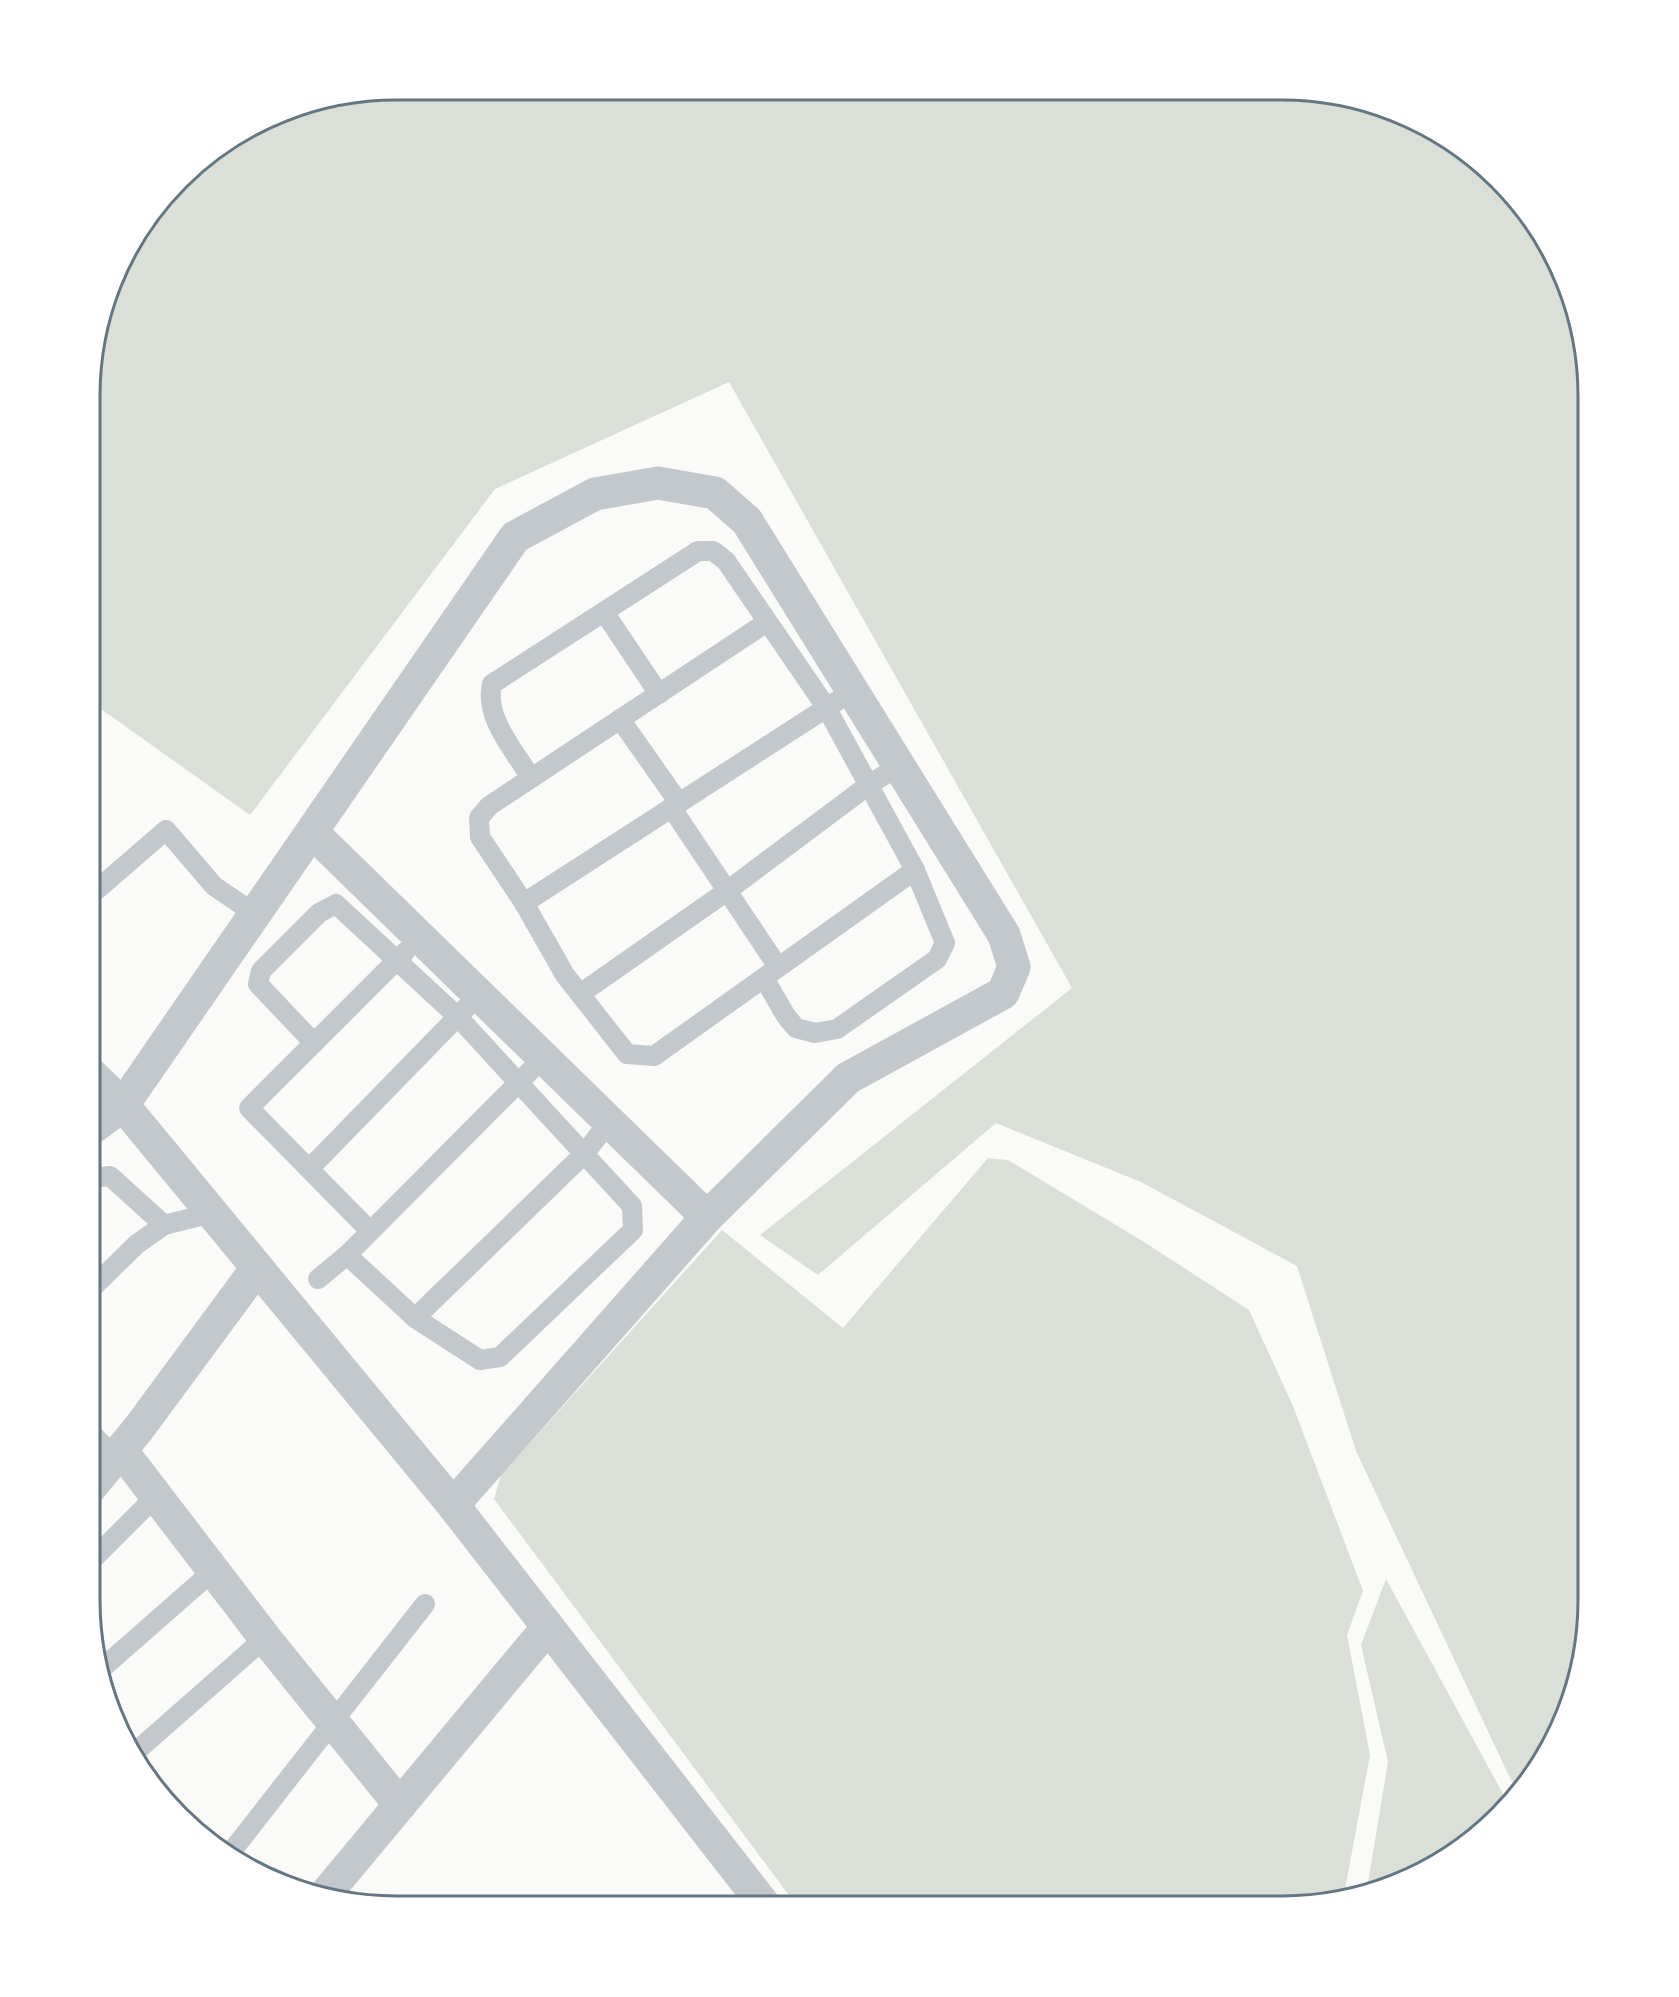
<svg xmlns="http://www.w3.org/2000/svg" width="1679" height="1997" viewBox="0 0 1679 1997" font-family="'DejaVu Sans',sans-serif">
<rect width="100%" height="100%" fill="#fafaf8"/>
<g fill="#dadfd7">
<polygon points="396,90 1323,93 1400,113 1453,142 1500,180 1548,243 1578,317 1589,396 1588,1621 1573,1699 1538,1771 1518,1795 1356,1451 1297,1266 1141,1182 996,1123 818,1275 760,1235 1072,988 729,382 495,489 250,815 101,709 92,718 93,356 131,243 195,166 297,106"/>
<polygon points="988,1158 1008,1160 1144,1242 1249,1310 1293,1406 1363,1591 1347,1635 1370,1755 1343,1900 1303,1906 797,1906 494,1499 501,1475 722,1230 843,1328"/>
<polygon points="1386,1579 1509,1805 1499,1818 1436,1866 1366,1895 1388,1762 1361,1645"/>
</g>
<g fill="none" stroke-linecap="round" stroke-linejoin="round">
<g stroke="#c3c8cc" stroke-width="20">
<polyline points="604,612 659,694"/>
<polyline points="767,622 489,806 479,818 480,837 524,903 565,975 627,1054 654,1056 915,870"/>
<polyline points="620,719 679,803"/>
<path d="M531,778C514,750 484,717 492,684L698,551H713L726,561L826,707L915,870L945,943L937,959L837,1029L815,1033L796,1028L786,1016L764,978"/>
<polyline points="671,807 778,967"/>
<polyline points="92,894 166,830 214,886 255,914"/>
<polyline points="524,903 837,701"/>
<polyline points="580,994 727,891 870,784 899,766"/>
<polyline points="314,1043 258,984 261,971 319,913 336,904 459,1018 632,1206 633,1230 500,1357 480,1360 415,1318 347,1255"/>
<polyline points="310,1168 467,1007"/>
<polyline points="91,1178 110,1176 164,1225"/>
<polyline points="370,1231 249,1108 405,952"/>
<polyline points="318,1279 347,1255 543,1058"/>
<polyline points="91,1289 137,1244 164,1225 212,1213"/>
<polyline points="415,1318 584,1154 609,1122"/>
<polyline points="90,1432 115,1457"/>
<polyline points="90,1562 156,1496"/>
<polyline points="99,1671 214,1570"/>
<polyline points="132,1755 265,1638"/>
<polyline points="228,1856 425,1604"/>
</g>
<g stroke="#c3c8cc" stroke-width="33">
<polyline points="312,832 707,1217"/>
<polyline points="91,1074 123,1105 453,1505 765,1906"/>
<polyline points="91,1129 123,1105 515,537 595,494 658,483 715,493 747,521 1004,935 1014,967 1003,993 848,1078 707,1217 453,1505"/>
<polyline points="121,1450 265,1638 400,1805"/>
<polyline points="90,1488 139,1428 257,1268"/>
<polyline points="324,1896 548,1627"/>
</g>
</g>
<path d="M0 0H1679V1997H0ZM396 100H1282A296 296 0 0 1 1578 396V1600A296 296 0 0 1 1282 1896H396A296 296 0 0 1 100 1600V396A296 296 0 0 1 396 100Z" fill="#fff" fill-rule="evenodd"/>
<path fill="none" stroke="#657683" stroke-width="3" d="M396 100H1282A296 296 0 0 1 1578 396V1600A296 296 0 0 1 1282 1896H396A296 296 0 0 1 100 1600V396A296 296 0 0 1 396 100Z"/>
</svg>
